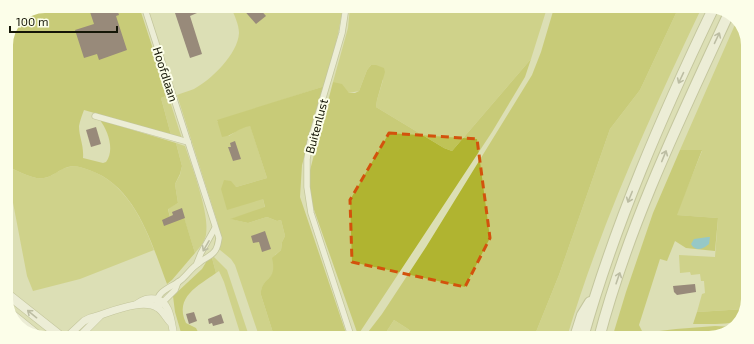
<svg xmlns="http://www.w3.org/2000/svg" width="754" height="344" viewBox="0 0 754 344" font-family="'Exo 2',sans-serif">
<rect width="100%" height="100%" fill="#dcdfb5"/>
<g fill="#bfc357">
<path d="M231,7H343L338,34L325,86L217,121L229,136L241,128L250,125L267,178L236,187L222,183L263,199L265,208L231,219L248,223L267,217L277,221L281,220L285,236L282,242L281,250L275,255C274,261 275,270 272,275C266,283 261,283 261,295L274,336H259L235,265L231,259L214,245L218,224L177,95C182,93 189,91 194,89C211,80 238,54 239,33C239,24 234,15 231,7Z"/>
<polygon points="350,7 547,8 531,59 452,151 444,148 376,107 377,100 383,80 371,65 367,70 359,91 349,93 333,82 348,28"/>
<path d="M678,9H701C650,116 601,224 567,337H534L559,275L610,129L640,90Z"/>
<polygon points="737,20 741,23 748,42 745,309 697,312 702,294 705,293 704,281 701,281 700,274 691,275 690,272 680,273 679,255 715,257 718,218 676,215 702,151 680,150"/>
<polygon points="168,95 182,139 171,135 161,98"/>
<path d="M176,143L185,146C192,167 210,214 206,235C204,243 200,247 195,253L184,218L171,222L168,208L178,203L175,184L180,175L182,166Z"/>
<path d="M6,166C17,170 32,180 44,178C53,177 60,168 69,167C75,165 83,168 89,170C124,182 142,218 154,250L80,279L33,291L27,276Z"/>
<polygon points="211,254 227,270 249,336 241,336 224,282 219,271 216,273"/>
<polygon points="394,320 408,329 417,337 383,337"/>
</g>
<g fill="#b0b430">
<path d="M45,6H139L168,95L161,98L171,135L84,110C82,115 80,121 79,126C79,137 84,145 83,158L103,163L106,162C115,150 108,131 100,120L176,143L182,166L180,174L175,184L178,203L168,209L171,222L184,217L195,253L172,280L167,284C151,242 136,186 89,170C83,168 75,165 68,167C60,169 52,177 44,178C32,180 17,170 6,166V42L18,17Z"/>
<polygon points="554,8 678,9 640,90 610,129 559,275 534,337 417,337 408,329 394,320 383,337 365,336 382,314 426,247 532,75 541,52"/>
<polygon points="531,59 525,77 492,132 358,335 312,204 309,186 309,174 333,82 342,84 349,93 355,93 359,91 367,70 371,65 376,65 384,68 385,72 377,100 376,107 444,148 452,151"/>
<path d="M325,86L302,165L300,197L347,336H274L261,295C260,276 278,283 272,258L281,250L282,242L285,236L281,220L277,221L267,217L248,223L230,219L265,207L263,199L227,210L221,189L224,180L231,181L236,187L267,178L250,126C238,128 233,136 222,137L217,120Z"/>
<polygon points="680,150 702,150 677,215 718,218 715,251 686,248 675,241 667,261 660,259 639,325 643,333 676,329 715,326 734,327 731,331 685,338 612,338 626,292 653,213"/>
<path d="M211,254L216,273C198,286 174,297 186,323L196,328L200,336H182L175,312L173,296L202,269Z"/>
<path d="M745,309C745,313 744,317 740,320C733,325 703,324 693,324L697,312Z"/>
</g>
<path fill="#42addc" d="M708,237H710L709,244L705,247C700,250 694,250 691,244L694,239Z"/>
<g fill="#452433">
<polygon points="88,6 116,6 119,15 116,16 127,50 99,60 97,54 84,58 75,30 94,24"/>
<polygon points="173,7 211,7 190,16 202,54 190,58"/>
<polygon points="241,7 258,7 266,16 256,24"/>
<polygon points="96,127 101,144 91,147 86,130"/>
<polygon points="235,141 241,159 233,161 228,147 231,147 230,143"/>
<polygon points="182,208 185,218 164,226 162,220 173,215 172,212"/>
<polygon points="265,231 271,249 262,252 259,242 253,243 251,236"/>
<polygon points="695,284 696,292 677,295 674,292 673,286"/>
<polygon points="194,312 197,321 189,324 186,314"/>
<polygon points="221,314 224,323 213,326 212,323 209,324 208,319"/>
</g>
<g fill="none" stroke-linecap="round" stroke-linejoin="round">
<defs>
<g id="minor">
<path d="M144,6L219,238C218,243 218,248 214,252C210,257 203,259 199,263C192,267 187,275 181,280C173,287 157,290 157,303"/>
<polyline points="346,7 342,33 310,142 307,159 307,187 311,213 351,336"/>
<polyline points="95,116 188,142"/>
<polyline points="197,263 201,253 215,228"/>
<polyline points="160,305 175,290 178,282"/>
</g>
<g id="tertiary">
<path d="M137,304C143,300 147,298 155,299C171,301 171,323 174,336"/>
<path d="M69,335L84,321L90,318C107,314 142,297 158,308C163,311 166,318 170,322"/>
<polyline points="81,335 100,316"/>
</g>
<g id="primary">
<polyline points="6,293 59,335"/>
<polyline points="11,314 37,335"/>
</g>
<g id="motorway">
<polyline points="575,337 582,315 590,302"/>
<path d="M583,337C615,224 662,115 713,9"/>
<path d="M599,338C629,224 680,119 729,13"/>
</g>
</defs>
<use href="#minor" stroke="#a6a981" stroke-width="7"/>
<use href="#tertiary" stroke="#a6a981" stroke-width="8"/>
<use href="#primary" stroke="#a6a981" stroke-width="10"/>
<use href="#motorway" stroke="#a6a981" stroke-width="12"/>
<use href="#minor" stroke="#fff" stroke-width="5.5"/>
<use href="#tertiary" stroke="#fff" stroke-width="7"/>
<use href="#primary" stroke="#fff" stroke-width="9"/>
<use href="#motorway" stroke="#fff" stroke-width="10"/>
</g>
<defs><path id="oneway-shaft" d="M-6 0H5M1.5-3L5.5 0L1.5 3" fill="none" stroke-width="1.6" stroke-linecap="round" stroke-linejoin="round"/></defs>
<g stroke="#96968f">
<use href="#oneway-shaft" transform="translate(717 38) rotate(-65)"/>
<use href="#oneway-shaft" transform="translate(681 78) rotate(115)"/>
<use href="#oneway-shaft" transform="translate(664 156) rotate(-68)"/>
<use href="#oneway-shaft" transform="translate(630 197) rotate(112)"/>
<use href="#oneway-shaft" transform="translate(206 246) rotate(120)"/>
<use href="#oneway-shaft" transform="translate(618 278) rotate(-71)"/>
<use href="#oneway-shaft" transform="translate(32 314) rotate(-141)"/>
</g>
<path d="M0 0H754V344H0ZM389,133L477,139L490,238L465,287L352,262L350,200Z" fill="#dcdfb5" fill-opacity=".55" fill-rule="evenodd"/>
<path fill="none" stroke="#d3520c" stroke-width="3" stroke-dasharray="8 5" stroke-linejoin="round" d="M389,133L477,139L490,238L465,287L352,262L350,200Z"/>
<g text-anchor="middle" dominant-baseline="central" stroke-width="4" stroke-linejoin="round" paint-order="stroke">
<g font-size="12" fill="#151607" stroke="#fcfee9">
<text transform="translate(166 74) rotate(72)">Hoofdlaan</text>
<text transform="translate(316 126) rotate(-75)">Buitenlust</text>
</g>
</g>
<path d="M0 0H754V344H0ZM45 13H709A32 32 0 0 1 741 45V299A32 32 0 0 1 709 331H45A32 32 0 0 1 13 299V45A32 32 0 0 1 45 13Z" fill="#fcfee9" fill-rule="evenodd"/>
<path d="M10 26v6h107v-6" fill="none" stroke="#151607" stroke-width="2"/>
<text x="16" y="26" font-size="12" fill="#151607" stroke="#fcfee9" stroke-width="3" paint-order="stroke">100 m</text>
</svg>
